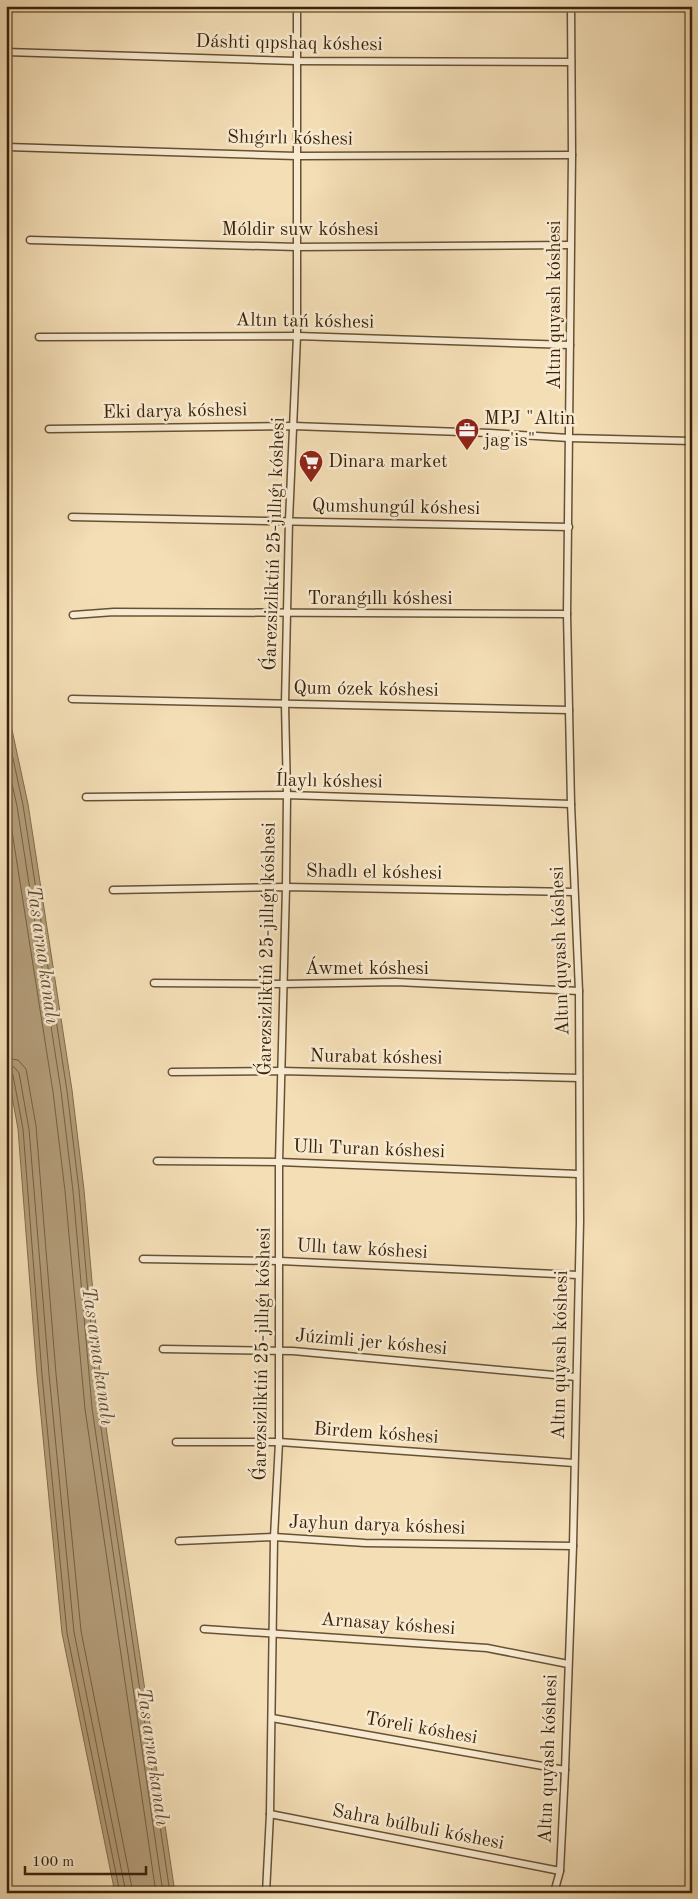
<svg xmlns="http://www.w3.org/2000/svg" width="698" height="1899" viewBox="0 0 698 1899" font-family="'Old Standard TT',serif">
<rect width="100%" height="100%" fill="#f4deb6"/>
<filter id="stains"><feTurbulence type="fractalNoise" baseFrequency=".004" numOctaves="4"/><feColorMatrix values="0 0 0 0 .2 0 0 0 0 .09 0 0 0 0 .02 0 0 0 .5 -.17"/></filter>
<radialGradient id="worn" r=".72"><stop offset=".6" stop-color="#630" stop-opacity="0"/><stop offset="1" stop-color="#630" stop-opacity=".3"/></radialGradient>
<polygon fill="#b49e7b" stroke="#826c4d" points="6,702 28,804 72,1090 84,1190 103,1407 175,1893 115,1893 62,1633 37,1375 18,1129 6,1063"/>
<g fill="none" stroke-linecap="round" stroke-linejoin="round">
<g stroke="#766042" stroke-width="1">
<polyline points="6,726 23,805 67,1091 79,1190 98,1408 170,1893"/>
<polyline points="6,757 17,806 61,1091 73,1191 92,1408 163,1893"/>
<polyline points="6,793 53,1092 65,1191 85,1409 156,1893"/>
<polyline points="6,1058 18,1060 26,1069 36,1126 56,1374 81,1631 133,1893"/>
<polyline points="6,1065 14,1067 19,1073 29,1129 49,1374 74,1632 126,1893"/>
<polyline points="6,1071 11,1072 13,1075 23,1129 42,1375 67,1633 120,1893"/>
</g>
<defs>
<g id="street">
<polyline points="6,52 296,61 571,62"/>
<polyline points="7,147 296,156 572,155"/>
<polyline points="30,240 297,247 570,245"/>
<polyline points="39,337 297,336 570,345"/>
<polyline points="49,429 293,426 490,433 569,438 692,441"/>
<polyline points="72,517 569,527"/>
<polyline points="73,615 114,612 567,614"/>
<polyline points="72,699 569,710"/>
<polyline points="86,797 287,795 571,804"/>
<polyline points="113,890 286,887 574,892"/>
<polyline points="154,983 283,984 396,982 579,991"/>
<polyline points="172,1072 281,1071 579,1078"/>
<polyline points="157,1161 279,1162 579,1174"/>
<polyline points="143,1259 280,1261 578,1275"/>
<polyline points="163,1349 293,1351 576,1377"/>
<polyline points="176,1442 279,1442 574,1463"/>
<polyline points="179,1541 274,1537 365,1543 573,1546"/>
<polyline points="204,1629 487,1648 568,1664"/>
<polyline points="272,1718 565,1770"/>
<polyline points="270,1814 560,1871"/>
<polyline points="266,1893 270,1814 274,1537 279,1442 279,1162 286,887 287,795 285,704 289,521 297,336 297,6"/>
<polyline points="554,1893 560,1871 565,1770 573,1546 580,1222 579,991 571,804 567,614 572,155 571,6"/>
</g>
</defs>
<use href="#street" stroke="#675134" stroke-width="9"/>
<use href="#street" stroke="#f8ead0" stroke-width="6"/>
</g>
<defs>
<symbol id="office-pin" viewBox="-11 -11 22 30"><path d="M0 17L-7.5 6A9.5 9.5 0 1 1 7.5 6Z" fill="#8f2418" stroke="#f8ead0"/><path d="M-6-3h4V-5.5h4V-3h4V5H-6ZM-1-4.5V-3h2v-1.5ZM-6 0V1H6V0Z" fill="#fff"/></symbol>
<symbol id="supermarket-pin" viewBox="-11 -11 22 30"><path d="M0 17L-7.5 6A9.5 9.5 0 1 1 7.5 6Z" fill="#8f2418" stroke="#f8ead0"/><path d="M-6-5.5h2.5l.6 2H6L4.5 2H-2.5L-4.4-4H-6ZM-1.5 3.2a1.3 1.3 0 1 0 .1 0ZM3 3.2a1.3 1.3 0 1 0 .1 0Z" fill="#fff"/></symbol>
</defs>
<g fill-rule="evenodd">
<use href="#office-pin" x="453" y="416" width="28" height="38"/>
<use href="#supermarket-pin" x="297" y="448" width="28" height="38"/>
</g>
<g text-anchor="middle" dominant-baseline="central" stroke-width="5" stroke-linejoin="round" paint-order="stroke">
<g font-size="19" fill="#382209" stroke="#f8ead0">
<text transform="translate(289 44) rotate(1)">Dáshti qıpshaq kóshesi</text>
<text transform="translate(290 139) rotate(1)">Shıǵırlı kóshesi</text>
<text x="300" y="230">Móldir suw kóshesi</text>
<text transform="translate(555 305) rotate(-90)">Altın quyash kóshesi</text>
<text transform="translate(305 322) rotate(1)">Altın tań kóshesi</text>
<text transform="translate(175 412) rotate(-1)">Eki darya kóshesi</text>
<text transform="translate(396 508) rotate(1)">Qumshungúl kóshesi</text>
<text transform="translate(275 544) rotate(-88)">Ǵarezsizliktiń 25-jıllıǵı kóshesi</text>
<text x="380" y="599">Toranǵıllı kóshesi</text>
<text transform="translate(366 690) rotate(1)">Qum ózek kóshesi</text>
<text transform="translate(329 782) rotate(1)">Ílaylı kóshesi</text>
<text transform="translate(374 873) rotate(1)">Shadlı el kóshesi</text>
<text transform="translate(268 949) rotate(-89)">Ǵarezsizliktiń 25-jıllıǵı kóshesi</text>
<text transform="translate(561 951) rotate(-92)">Altın quyash kóshesi</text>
<text x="367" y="969">Áwmet kóshesi</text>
<text transform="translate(376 1058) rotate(1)">Nurabat kóshesi</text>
<text transform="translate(369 1150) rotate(2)">Ullı Turan kóshesi</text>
<text transform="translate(362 1250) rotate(3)">Ullı taw kóshesi</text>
<text transform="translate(371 1343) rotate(5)">Júzimli jer kóshesi</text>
<text transform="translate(263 1354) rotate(-89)">Ǵarezsizliktiń 25-jıllıǵı kóshesi</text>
<text transform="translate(561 1355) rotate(-89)">Altın quyash kóshesi</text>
<text transform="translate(376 1434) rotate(4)">Birdem kóshesi</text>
<text transform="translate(377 1526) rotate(2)">Jayhun darya kóshesi</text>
<text transform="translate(388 1625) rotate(4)">Arnasay kóshesi</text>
<text transform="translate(421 1729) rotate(10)">Tóreli kóshesi</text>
<text transform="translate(549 1759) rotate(-88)">Altın quyash kóshesi</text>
<text transform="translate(418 1828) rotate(11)">Sahra búlbuli kóshesi</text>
</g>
<g font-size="19" fill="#382209" stroke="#f8ead0" text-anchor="start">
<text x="484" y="419">MPJ "Altin<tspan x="484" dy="22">jag'is"</tspan></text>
<text x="328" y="462">Dinara market</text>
</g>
<g font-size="20" font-style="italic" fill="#634d31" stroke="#f8ead0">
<text transform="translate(42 955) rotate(82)">Tas arna kanalı</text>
<text transform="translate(97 1356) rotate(82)">Tas arna kanalı</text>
<text transform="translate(152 1757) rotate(82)">Tas arna kanalı</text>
</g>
</g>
<rect width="698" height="1899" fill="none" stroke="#f4deb6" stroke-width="25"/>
<rect x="8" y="8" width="683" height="1884" fill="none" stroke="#382209" stroke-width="2.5"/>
<rect x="12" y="12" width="673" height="1874" fill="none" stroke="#382209"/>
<path d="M25 1866v8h121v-8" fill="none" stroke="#382209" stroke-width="2.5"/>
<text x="32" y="1866" font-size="15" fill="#382209" stroke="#f8ead0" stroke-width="4" paint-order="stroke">100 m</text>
<rect width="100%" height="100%" filter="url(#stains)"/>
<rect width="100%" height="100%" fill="url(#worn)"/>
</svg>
